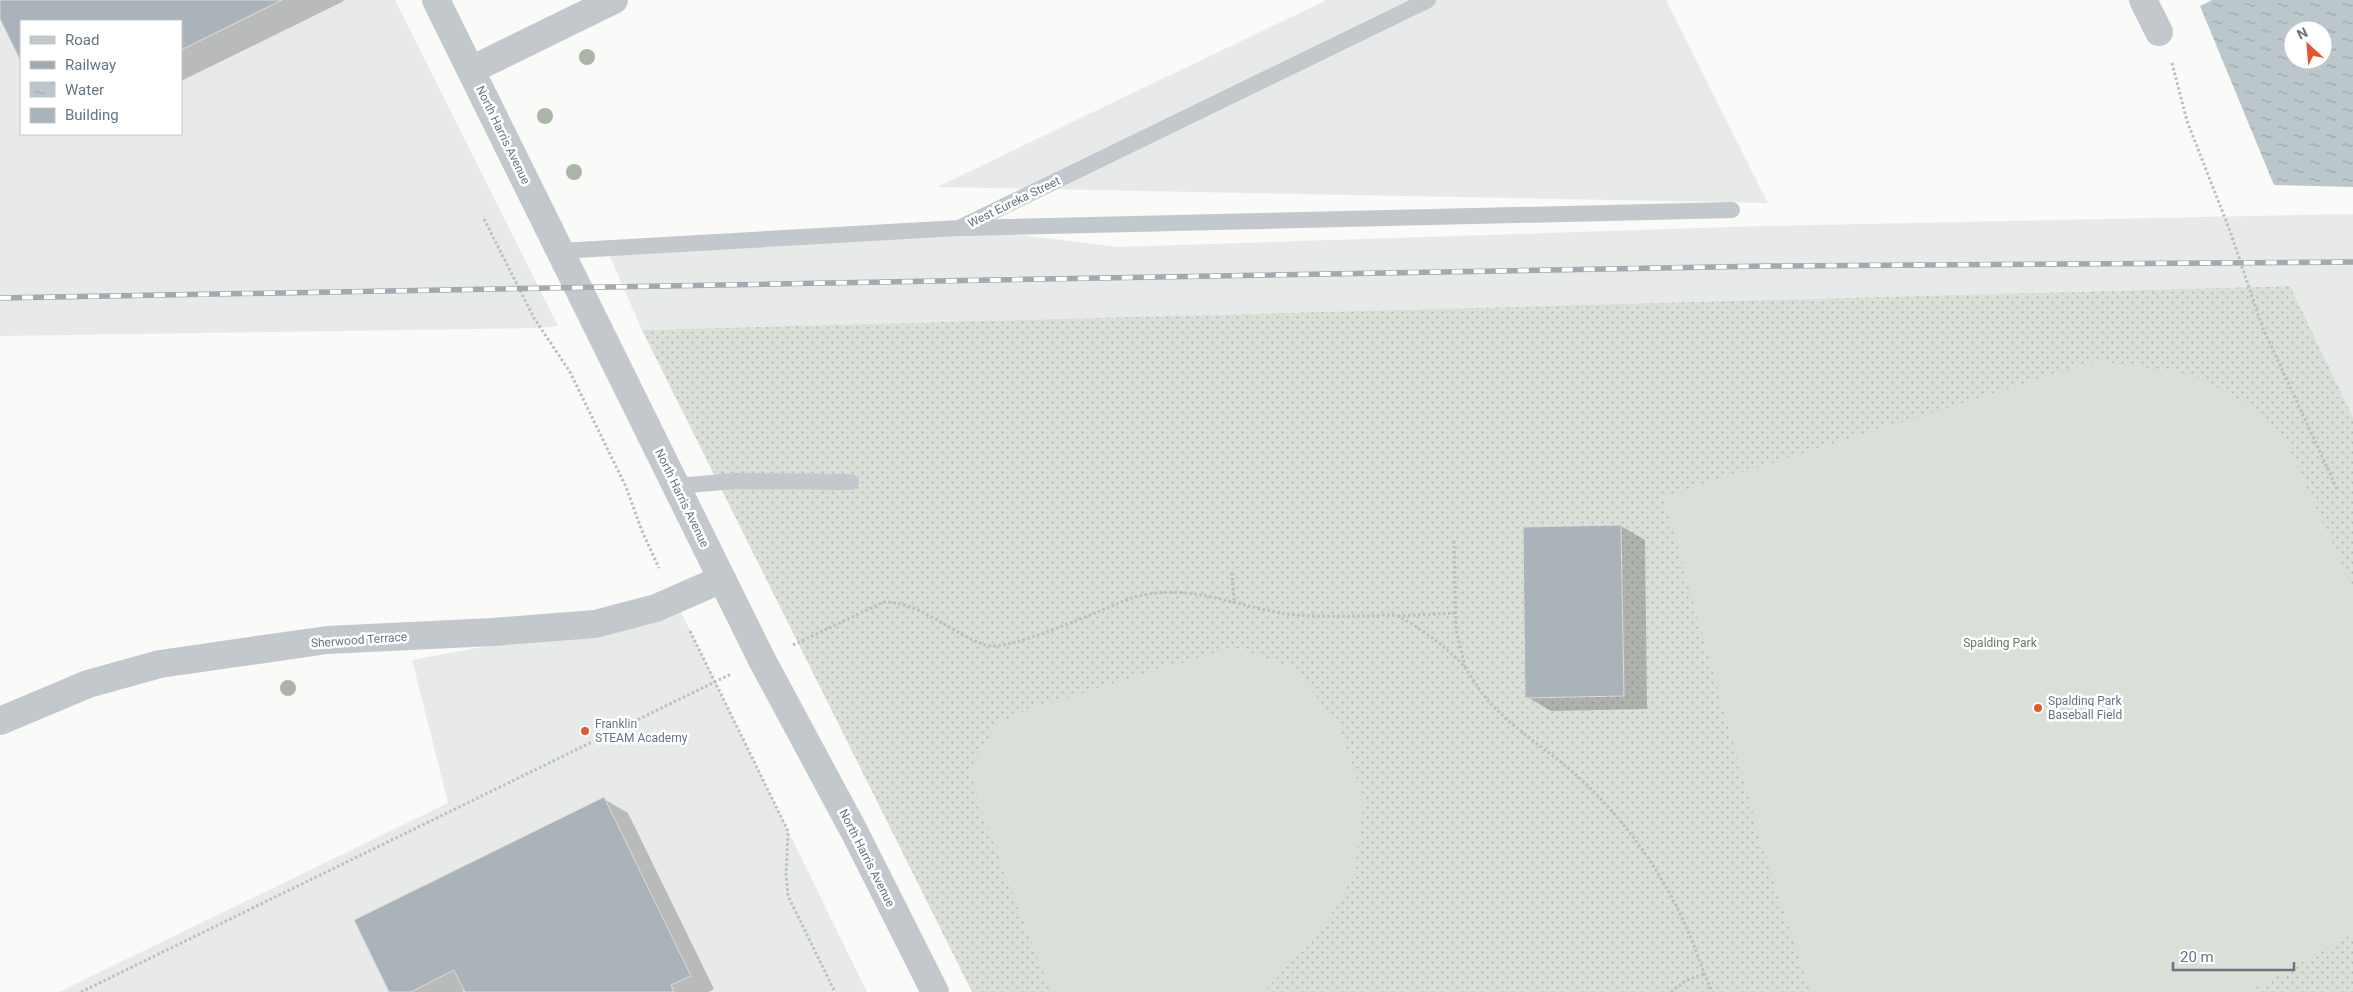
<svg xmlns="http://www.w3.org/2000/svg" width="2353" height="992" viewBox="0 0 2353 992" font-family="Roboto,sans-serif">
<defs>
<pattern id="grass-dots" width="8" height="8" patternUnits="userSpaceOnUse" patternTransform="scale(1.25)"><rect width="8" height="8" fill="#dadfd7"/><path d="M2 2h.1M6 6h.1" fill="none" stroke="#b4b9b4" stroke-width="1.8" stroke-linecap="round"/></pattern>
<pattern id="water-ripples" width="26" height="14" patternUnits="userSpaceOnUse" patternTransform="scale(1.25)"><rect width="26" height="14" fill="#bbc7cb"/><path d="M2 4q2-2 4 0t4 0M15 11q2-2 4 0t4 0" fill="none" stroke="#9ca6aa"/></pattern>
</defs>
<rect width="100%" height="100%" fill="#fafaf8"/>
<g fill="#e8e9e9" fill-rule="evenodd">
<path d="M0,0H395L558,326L540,328L0,336ZM21,21H181V134H21Z"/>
<polygon points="1327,0 1666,0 1768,203 937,187"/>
<polygon points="2353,214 2353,417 2290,286 642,330 603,241 896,234 1020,235 1118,247 1761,226"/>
<polygon points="680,610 867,992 59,992 448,803 412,660"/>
</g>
<polygon fill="url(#grass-dots)" points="2290,286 2353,417 2353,992 972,992 642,330"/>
<g fill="#dadfd7">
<polygon points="2096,361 2192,374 2246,404 2285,440 2353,589 2353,934 2248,992 1811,992 1757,828 1664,497"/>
<polygon points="1234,647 1293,668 1337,722 1364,799 1354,875 1325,924 1264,992 1051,992 980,809 970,769 997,724 1032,708"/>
</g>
<path fill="url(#water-ripples)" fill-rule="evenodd" d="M2212,0H2353V187L2274,185L2200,6ZM2293,30H2323V60H2293Z"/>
<g fill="#0003">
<polygon points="0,0 343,0 344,1 181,81 181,21 21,21 21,59 0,16"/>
<polygon points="1621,526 1645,540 1647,709 1551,711 1527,697"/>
<polygon points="604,799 628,813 714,989 709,992 466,992 465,990 462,992 391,992"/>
</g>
<g fill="#aab3b9" stroke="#dcdcda">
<polygon points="0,0 282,0 181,50 181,21 21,21 21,62 0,19"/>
<polygon points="1621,525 1624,696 1525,698 1523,527"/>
<polygon points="604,797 691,976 671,985 674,992 465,992 454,970 411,992 389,992 354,920"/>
</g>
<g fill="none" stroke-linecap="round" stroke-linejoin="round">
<g stroke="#bbbfc2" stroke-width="3" stroke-dasharray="2.5 2.5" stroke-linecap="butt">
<polyline points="2253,0 2269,33"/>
<polyline points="2172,63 2187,121 2230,231 2262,326 2337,489"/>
<polyline points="484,219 534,318 570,372 626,487 642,531 659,568"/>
<polyline points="1454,541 1456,629 1465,667"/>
<polyline points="1232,573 1234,601"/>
<polyline points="1398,616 1456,613"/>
<polyline points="690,631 788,831 786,874 788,896 835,992"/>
<path d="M793,645L884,602C920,602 951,633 985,645C1008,653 1104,608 1132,598C1182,582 1227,603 1276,612C1306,618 1338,616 1368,616C1377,616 1391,613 1399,617C1417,625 1454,653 1466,669C1475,682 1482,695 1493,706C1521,735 1556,755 1585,783C1630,826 1667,880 1691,938C1698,956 1704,974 1712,992"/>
<polyline points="81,992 731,674"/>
<polyline points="1671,992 1685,981 1704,974"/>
</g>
<g stroke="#c3c8cc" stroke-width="16">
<polyline points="965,228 1732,210"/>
<polyline points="560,251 959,228 1428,0"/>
<polyline points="677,486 734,481 851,482"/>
</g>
<g stroke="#c3c8cc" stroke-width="28">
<polyline points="436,0 762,660 855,833 935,992"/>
<polyline points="2143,0 2159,32"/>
<polyline points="471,70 614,0"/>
<polyline points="0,721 88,684 160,664 327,640 493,632 595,624 656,608 722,579"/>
</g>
<defs>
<polyline id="rail" points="0,298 1768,266 2353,262"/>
</defs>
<use href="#rail" stroke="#a2aab0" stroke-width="5.5"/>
<use href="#rail" stroke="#fff" stroke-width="4" stroke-dasharray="11" stroke-linecap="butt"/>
</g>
<g fill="#aab4a7">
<circle cx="587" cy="57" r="8"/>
<circle cx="545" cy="116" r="8"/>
<circle cx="574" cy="172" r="8"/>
<circle cx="288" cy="688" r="8"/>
</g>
<g fill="#e4572e" stroke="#fff" stroke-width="2">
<circle cx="2038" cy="708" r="5"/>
<circle cx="585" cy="731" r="5"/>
</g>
<g text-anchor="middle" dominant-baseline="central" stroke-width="5" stroke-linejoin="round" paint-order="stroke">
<g font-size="12" fill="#657683" stroke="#fff">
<text transform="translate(503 135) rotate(64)">North Harris Avenue</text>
<text transform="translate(1014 202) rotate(-26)">West Eureka Street</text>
<text transform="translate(682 498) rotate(64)">North Harris Avenue</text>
<text transform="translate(359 640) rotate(-4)">Sherwood Terrace</text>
<text transform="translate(867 858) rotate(63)">North Harris Avenue</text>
</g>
<g font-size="12" fill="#687a64" stroke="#fff">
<text x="2000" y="643">Spalding Park</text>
</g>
<g font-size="12" fill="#657683" stroke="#fff" text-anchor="start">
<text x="2048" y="701">Spalding Park<tspan x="2048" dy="14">Baseball Field</tspan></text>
<text x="595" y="724">Franklin<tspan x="595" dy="14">STEAM Academy</tspan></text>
</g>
</g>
<rect x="20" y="20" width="162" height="115" fill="#ffffff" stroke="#c1c8cd"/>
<rect x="30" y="36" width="25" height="8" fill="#c3c8cc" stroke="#c1c8cd"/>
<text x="65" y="45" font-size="15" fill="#657683">Road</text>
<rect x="30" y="61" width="25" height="8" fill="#a2aab0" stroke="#c1c8cd"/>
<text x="65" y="70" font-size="15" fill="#657683">Railway</text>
<rect x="30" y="82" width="25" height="15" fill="url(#water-ripples)" stroke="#c1c8cd"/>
<text x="65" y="95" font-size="15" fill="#657683">Water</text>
<rect x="30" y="108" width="25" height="15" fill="#aab3b9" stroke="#c1c8cd"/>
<text x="65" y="120" font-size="15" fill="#657683">Building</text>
<g transform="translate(2308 45) rotate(334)"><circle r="24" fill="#ffffff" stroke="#c1c8cd"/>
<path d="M0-4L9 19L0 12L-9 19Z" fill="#e4572e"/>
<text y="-8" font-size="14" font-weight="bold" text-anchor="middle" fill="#657683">N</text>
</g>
<path d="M2173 962v8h121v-8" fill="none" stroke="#657683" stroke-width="2.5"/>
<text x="2180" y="962" font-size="15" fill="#657683" stroke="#ffffff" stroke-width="4" paint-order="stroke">20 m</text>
</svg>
